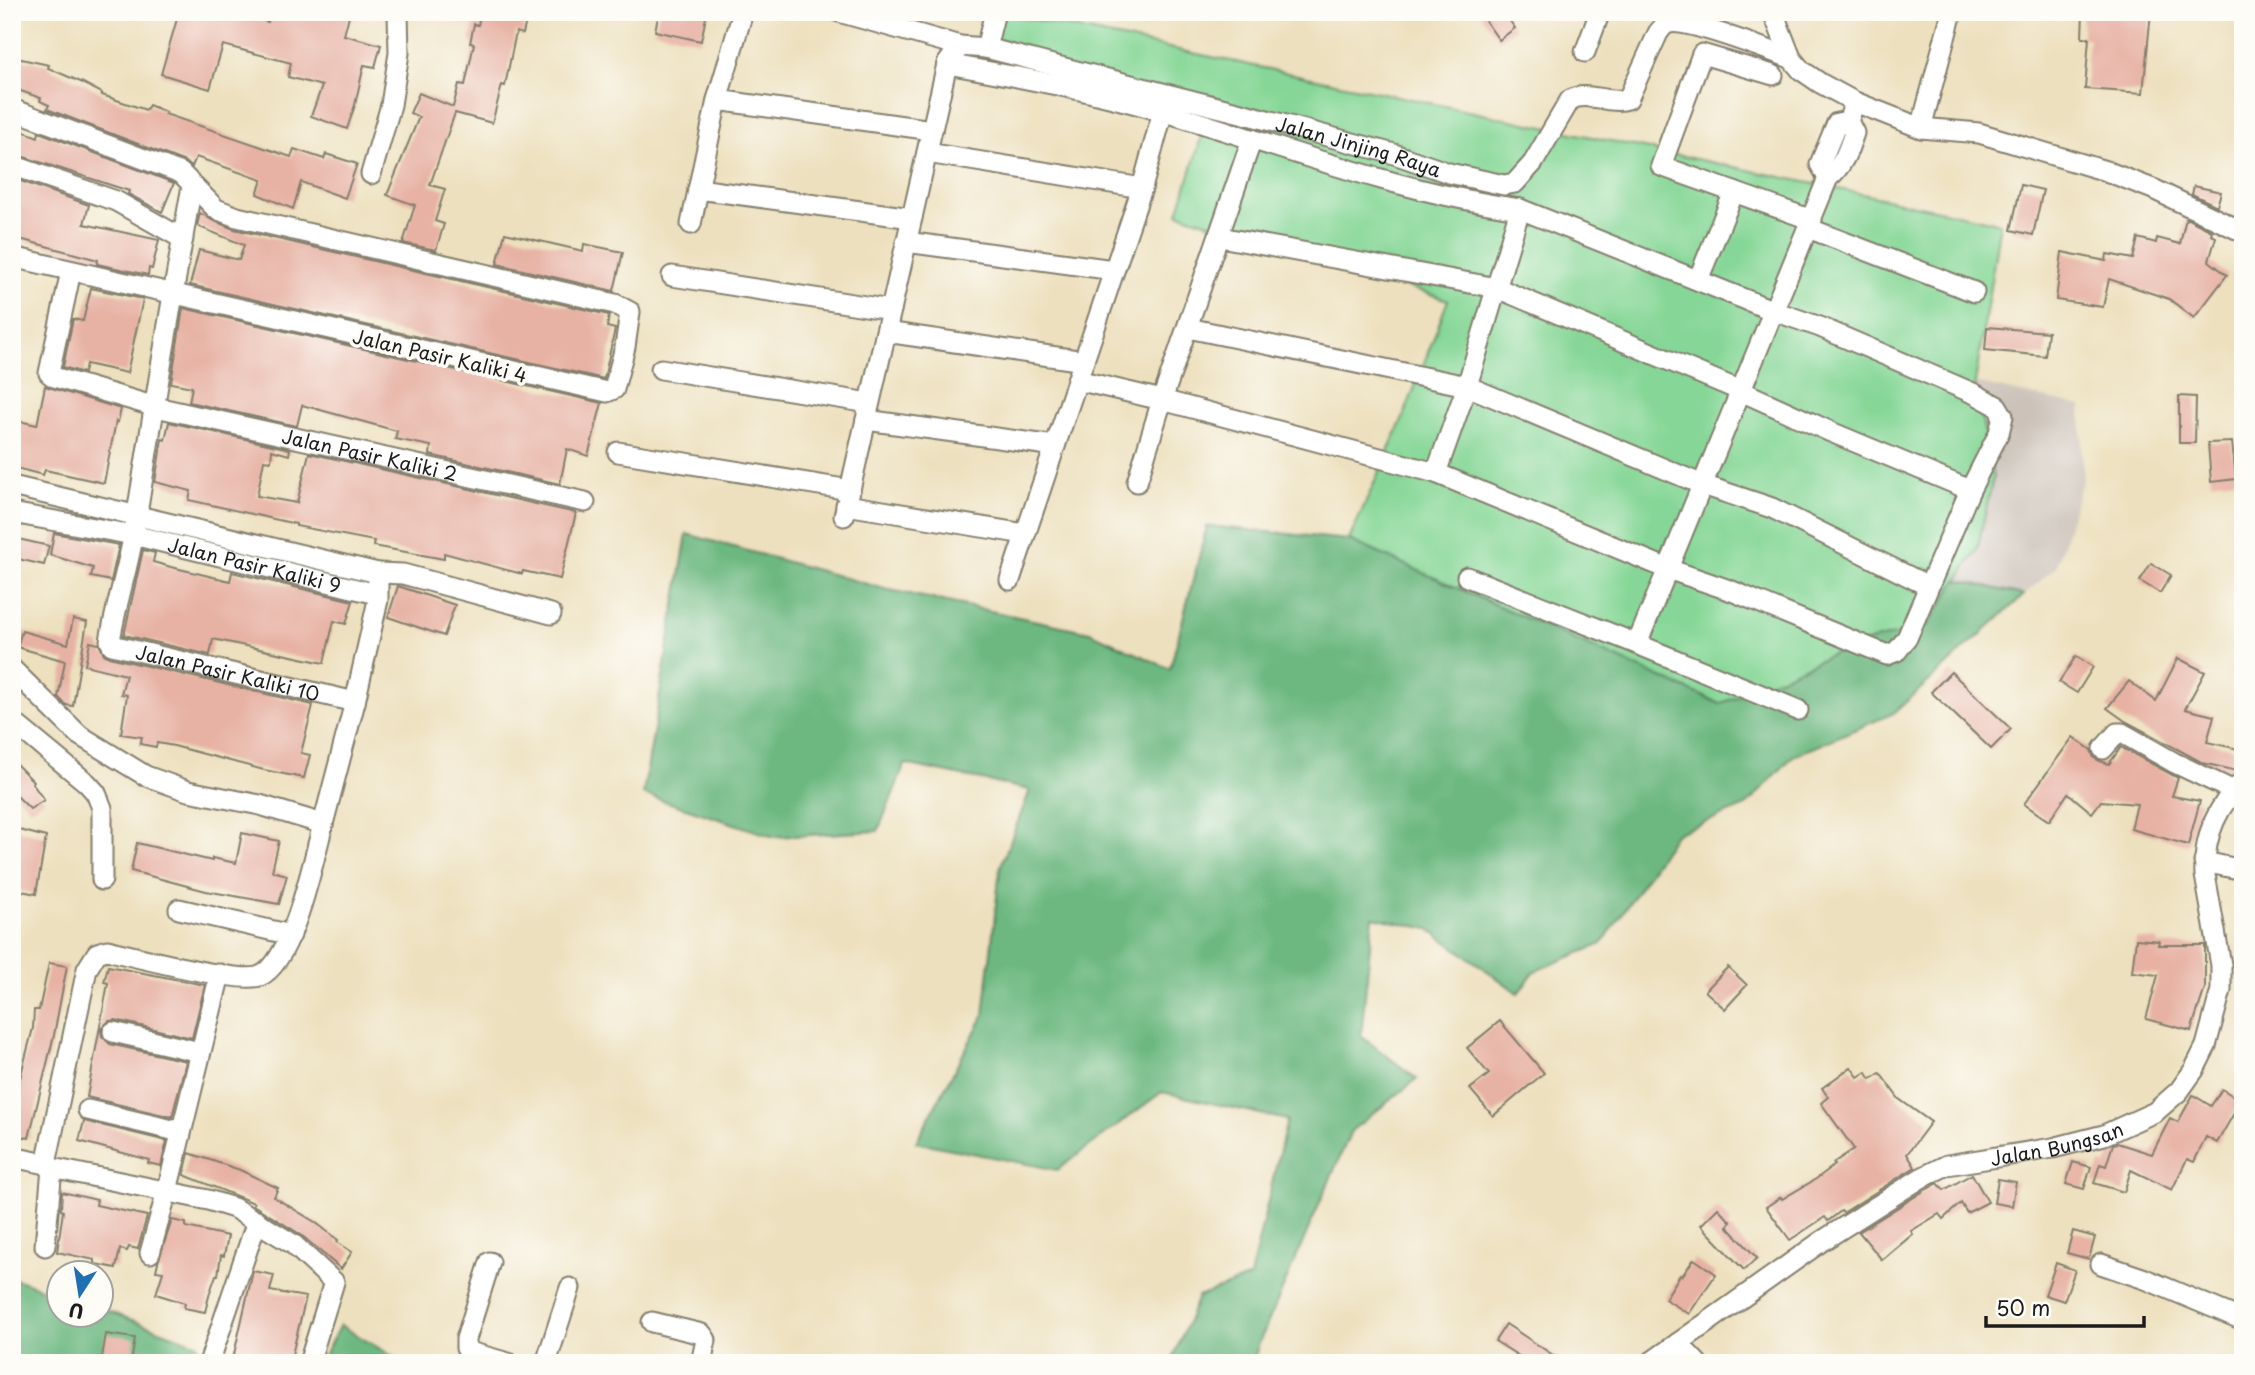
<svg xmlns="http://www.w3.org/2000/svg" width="2255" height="1375" viewBox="0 0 2255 1375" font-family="'Playpen Sans',sans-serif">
<rect width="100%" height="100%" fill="#fdfcf7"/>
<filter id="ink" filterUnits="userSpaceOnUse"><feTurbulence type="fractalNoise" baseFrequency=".0143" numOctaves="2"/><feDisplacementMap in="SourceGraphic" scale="14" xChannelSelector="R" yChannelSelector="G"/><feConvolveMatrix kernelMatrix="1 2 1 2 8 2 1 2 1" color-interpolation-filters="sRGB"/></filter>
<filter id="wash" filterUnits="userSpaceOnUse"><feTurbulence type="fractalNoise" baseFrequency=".00686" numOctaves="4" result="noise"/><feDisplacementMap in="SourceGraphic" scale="28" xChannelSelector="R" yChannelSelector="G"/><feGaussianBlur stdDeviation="1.57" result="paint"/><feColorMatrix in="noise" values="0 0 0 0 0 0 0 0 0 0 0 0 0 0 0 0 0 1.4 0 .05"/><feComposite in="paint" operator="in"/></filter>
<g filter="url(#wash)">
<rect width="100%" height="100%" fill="#ede0be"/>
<polygon fill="#ccc2b9" points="1975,383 2081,406 2083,478 2056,567 2024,595 1957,580 1977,550 1993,478"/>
<polygon fill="#86d797" stroke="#517a5a" stroke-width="2" points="1003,13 2000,223 1975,383 1993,478 1977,550 1927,627 1851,646 1720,704 1349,540 1403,418 1448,300 1178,213 1205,125 982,71"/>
<g fill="#6cb880" stroke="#446a4e" stroke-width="2">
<polygon points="1207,526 1349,540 1720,704 1851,646 1927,627 1957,580 2024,595 1894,713 1793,756 1746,806 1675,834 1602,944 1535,971 1518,993 1429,929 1373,917 1361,1036 1417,1079 1351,1131 1259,1343 1253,1363 1171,1363 1198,1297 1250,1277 1287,1120 1162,1092 1057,1170 916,1142 984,1015 1000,868 1030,790 905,764 878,831 774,837 643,794 687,534 885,589 1090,632 1170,669"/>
<polygon points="12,1278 59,1294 60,1316 102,1316 102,1309 198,1344 199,1363 12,1363"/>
<polygon points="340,1325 404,1363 320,1363"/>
</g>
<g id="blocks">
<g fill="#e7b2a4">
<polygon points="179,12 231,12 268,22 271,12 350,12 344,35 381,45 375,67 364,65 355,105 347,129 311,116 322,86 288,77 291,63 223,45 210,89 161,74"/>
<polygon points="481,12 528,12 523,34 516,32 505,86 502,85 492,123 455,113 430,185 445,189 435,221 444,224 436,250 403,243 415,205 387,195 419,117 410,113 419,93 453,107 459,84 465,85 474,44 470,43 474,24 478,25"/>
<polygon points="659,12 707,12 701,41 655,31"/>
<polygon points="1479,12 1503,12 1515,28 1499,40"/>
<polygon points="2083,12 2151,12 2143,93 2085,89 2089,38 2082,38"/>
<polygon points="12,57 49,65 48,68 83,83 102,93 102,95 146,110 149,105 166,112 165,114 291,157 294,149 324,159 326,154 357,164 345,198 301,182 293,209 257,194 262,180 196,157 192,167 185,162 47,109 49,105 40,101 41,98 12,88"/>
<polygon points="12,127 38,137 39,132 174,183 162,212 128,194 129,191 12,153"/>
<polygon points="12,178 89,205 84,224 159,240 152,269 149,268 148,275 97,264 98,260 12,237"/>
<polygon points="2021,185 2043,190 2033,235 2011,230"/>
<polygon points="2194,186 2221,192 2217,206 2192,194"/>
<polygon points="200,213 212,220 234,229 609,315 607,327 615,329 604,379 190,285 199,250 239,260 244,245 197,226"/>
<polygon points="2186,218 2212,231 2211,235 2216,237 2209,261 2227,275 2194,318 2169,299 2109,279 2103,307 2056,300 2062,252 2106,261 2107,254 2133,259 2138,238 2156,243 2157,238 2180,244"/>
<polygon points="505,233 583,251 584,244 623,252 614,291 497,264"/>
<polygon points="91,288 143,299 127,373 86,364 84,373 63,367 73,319 83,321"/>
<polygon points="183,308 602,403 588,456 567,449 560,484 430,455 431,446 395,439 397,431 302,405 297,426 189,402 192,387 171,383"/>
<polygon points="1987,327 2048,332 2045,356 1985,350"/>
<polygon points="45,386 121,409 118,422 116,421 104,483 45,470 43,475 12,467 12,451 19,421 37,425"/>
<polygon points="2179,396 2196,397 2195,443 2179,443"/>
<polygon points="169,422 290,449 289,455 272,450 271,461 264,460 257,496 297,503 309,453 576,513 560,579 523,571 522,574 444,553 444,559 373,546 374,541 296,526 296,524 189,500 191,491 155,482 162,439 165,440"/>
<polygon points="2232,442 2236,479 2211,482 2208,443"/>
<polygon points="54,533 119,545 111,581 91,577 93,568 50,555"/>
<polygon points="18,539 49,546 44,565 14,558"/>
<polygon points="143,550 155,553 153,562 171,567 230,581 232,572 353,601 346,624 334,621 324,663 213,639 210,655 124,635"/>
<polygon points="2151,563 2171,575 2160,593 2140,581"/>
<polygon points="398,586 455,605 444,636 388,617"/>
<polygon points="73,619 87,622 73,706 66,705 58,697 65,661 17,647 22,631 68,644"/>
<polygon points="90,642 99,644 104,654 109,657 313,705 301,753 310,755 304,778 264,770 174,746 157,743 156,747 140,744 142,737 121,734 127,695 121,694 126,675 85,665"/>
<polygon points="2076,656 2093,667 2077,693 2059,682"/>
<polygon points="2178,658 2205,672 2185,709 2214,716 2207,742 2243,750 2243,769 2237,771 2203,763 2125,721 2107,708 2129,681 2156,701"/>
<polygon points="1951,672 2011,729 1991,749 1931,692"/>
<polygon points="2073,737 2091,750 2094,758 2100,761 2109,764 2121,747 2178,778 2172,796 2200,801 2188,845 2131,829 2137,804 2101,801 2092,813 2068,793 2049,821 2024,804"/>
<polygon points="12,760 33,781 32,783 44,800 30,809 12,791"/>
<polygon points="12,828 46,837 36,894 12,889"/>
<polygon points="242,833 279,841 272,871 287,875 279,904 206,891 131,871 137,843 212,861 212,858 236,863"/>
<polygon points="2136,939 2159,941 2158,945 2205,945 2205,988 2191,1031 2146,1019 2158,975 2132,972"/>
<polygon points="49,963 67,966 54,1035 29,1138 12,1134 12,1109 33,1028 34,1010 39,1010"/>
<polygon points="108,966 205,985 192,1038 116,1020 109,1021 101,1029 102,1036 110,1044 186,1061 172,1117 87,1097 108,983 104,982"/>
<polygon points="1728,967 1747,985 1725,1009 1705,991"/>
<polygon points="1500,1021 1544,1073 1493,1116 1470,1089 1489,1074 1467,1048"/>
<polygon points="1851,1067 1858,1077 1866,1072 1871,1079 1880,1073 1899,1099 1931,1122 1907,1154 1915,1167 1843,1213 1841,1211 1828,1221 1825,1217 1790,1240 1766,1207 1781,1197 1782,1199 1816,1179 1835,1165 1833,1163 1854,1149 1821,1103 1828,1097 1822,1088"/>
<polygon points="2222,1089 2241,1101 2217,1143 2206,1137 2194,1162 2187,1159 2172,1190 2131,1170 2124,1192 2094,1183 2100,1164 2106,1166 2113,1144 2117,1143 2152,1154 2170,1118 2178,1122 2193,1095 2211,1106"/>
<polygon points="84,1121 167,1141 161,1166 148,1163 149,1160 79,1141"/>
<polygon points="189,1153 240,1170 278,1188 274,1197 315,1222 338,1240 337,1242 352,1252 341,1269 300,1234 253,1205 254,1203 184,1175"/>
<polygon points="2073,1162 2091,1167 2084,1189 2066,1184"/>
<polygon points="1972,1174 1988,1202 1967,1213 1961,1203 1943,1219 1939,1214 1911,1231 1913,1234 1882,1260 1859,1232 1927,1189 1938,1183 1944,1190"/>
<polygon points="1998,1179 2016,1182 2012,1206 1994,1203"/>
<polygon points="62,1192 97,1200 96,1205 147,1216 138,1249 129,1247 127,1251 120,1249 116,1268 95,1264 95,1260 57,1252 63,1211 61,1210"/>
<polygon points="1718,1208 1731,1222 1727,1226 1757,1258 1744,1270 1701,1225"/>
<polygon points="172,1220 186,1223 186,1227 228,1236 224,1256 221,1255 218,1275 216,1275 210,1292 205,1312 184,1308 185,1303 156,1294 163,1272 156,1271 158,1262"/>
<polygon points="2073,1231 2095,1237 2089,1259 2067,1253"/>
<polygon points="1694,1259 1716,1274 1689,1314 1665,1299 1680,1275 1682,1276"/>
<polygon points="2056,1263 2075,1270 2064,1301 2045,1295"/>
<polygon points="253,1271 274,1275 270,1291 306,1297 290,1363 232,1363"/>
<polygon points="1506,1324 1565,1363 1530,1363 1495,1341"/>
<polygon points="106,1334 135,1338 131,1363 101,1363"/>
</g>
</g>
</g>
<g filter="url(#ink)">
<use href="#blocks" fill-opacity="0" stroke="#847e6d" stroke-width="2"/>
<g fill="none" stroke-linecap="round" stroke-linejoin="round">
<defs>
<g id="street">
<path id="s1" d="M839,12L960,46L986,48L1237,112L1394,154L1449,173L1504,185L1515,183L1533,163L1570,100C1586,90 1609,105 1628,99L1658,33C1662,28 1664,24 1670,23C1689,19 1769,51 1791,58"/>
<polyline points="1773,12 1791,58 1801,70 1820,83 1855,102 1921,128 1979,133 2106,171 2153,189 2243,232"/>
<path d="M960,46L947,64C1020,77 1094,91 1165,112C1282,147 1398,192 1520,209L1774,311L1820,327L1975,394L1997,406L2003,416L1999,433L1970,490L1907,638L1897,651L1887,655L1732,591L1668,569L1436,473"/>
<polyline points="986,48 995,12"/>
<polyline points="1585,52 1600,12"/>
<polyline points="1773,75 1702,54 1661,166 1812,220"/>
<polyline points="717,100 932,130"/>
<polyline points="12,109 181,173 216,209 237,217 615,304 630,312 625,347 614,389 607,392 12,257"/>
<polyline points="1921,128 1952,12"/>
<polyline points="927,153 1142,188"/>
<polyline points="12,165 116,201 183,239"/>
<polyline points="371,174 391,105 399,53 398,12"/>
<polyline points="1828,178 1820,164 1837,123 1848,121"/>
<path id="s2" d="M192,186C171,301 153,416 134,532C128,568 116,604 110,641L112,645L355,702"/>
<polyline points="698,189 912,218"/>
<polyline points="691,224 717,100 743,12"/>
<polyline points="1808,228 1974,292"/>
<polyline points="1220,237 1497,288 1741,391 1831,432 1970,490"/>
<polyline points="906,242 1114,270"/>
<path id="s3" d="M71,271L49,373L54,377L156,407L585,502"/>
<polyline points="672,276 891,310"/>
<polyline points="1698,280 1734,192"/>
<polyline points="1188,328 1467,386 1703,485 1772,508 1928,586"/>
<polyline points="886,332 1084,361"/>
<polyline points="661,369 869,403"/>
<polyline points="1077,380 1162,400 1436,473 1467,386 1520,209"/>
<polyline points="866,420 1055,446"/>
<polyline points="618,452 850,490"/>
<polyline points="1137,482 1162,400 1252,139"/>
<polyline points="12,486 378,573"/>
<polyline points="846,505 1025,534"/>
<path id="s4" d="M12,513L133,535L377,594"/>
<polyline points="844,516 947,64"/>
<polyline points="1467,577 1637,644"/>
<polyline points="1010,580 1142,188 1163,111"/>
<path d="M12,669L79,735L146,776L188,791L260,805L323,824C314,858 293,962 260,976C241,984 132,956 107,950L97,953L87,969L46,1164L12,1157"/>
<path d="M1798,710L1637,644L1828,178C1843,166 1848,151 1854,133L1848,121L1855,102"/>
<polyline points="12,721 87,783 96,793 102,808 102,880"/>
<polyline points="2103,749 2117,733 2122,733 2175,763 2234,791"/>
<polyline points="323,824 355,702 378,600 378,573 403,574 551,614"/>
<polyline points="2204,862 2243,870"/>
<polyline points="179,909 291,935"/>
<polyline points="113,1032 200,1052"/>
<polyline points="88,1110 181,1132"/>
<polyline points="46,1164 52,1168 208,1200 234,1208 293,1244 334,1282 309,1363"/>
<polyline points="45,1246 52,1168"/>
<polyline points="150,1253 167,1191 220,974"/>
<polyline points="490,1262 466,1339 466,1348 473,1353 508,1363"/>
<polyline points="2101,1264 2145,1279 2243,1320"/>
<polyline points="652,1322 702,1334 706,1340 701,1363"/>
<polyline points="1678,1343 1697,1363"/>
<polyline points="209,1363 257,1221"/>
<polyline points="546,1363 570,1288"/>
<path id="s5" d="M1650,1363L1822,1241L1921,1178L1947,1165L2053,1148L2104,1135L2155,1112L2179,1091L2194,1070L2206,1046L2221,990V965L2205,875C2203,838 2216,807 2243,781"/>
</g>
</defs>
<use href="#street" stroke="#847e6d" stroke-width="23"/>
<use href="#street" stroke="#fff" stroke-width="19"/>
</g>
</g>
<g text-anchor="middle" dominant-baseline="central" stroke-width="7" stroke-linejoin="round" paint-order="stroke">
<g font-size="19" fill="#1c1c1c" stroke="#fdfcf7">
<text stroke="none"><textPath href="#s1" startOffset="537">Jalan Jinjing Raya</textPath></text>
<text transform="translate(440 355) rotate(13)">Jalan Pasir Kaliki 4</text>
<text stroke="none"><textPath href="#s3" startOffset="436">Jalan Pasir Kaliki 2</textPath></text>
<text stroke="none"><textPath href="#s4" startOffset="248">Jalan Pasir Kaliki 9</textPath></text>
<text stroke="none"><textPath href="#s2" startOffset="586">Jalan Pasir Kaliki 10</textPath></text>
<text stroke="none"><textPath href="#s5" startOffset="469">Jalan Bungsan</textPath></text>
</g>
</g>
<rect width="2255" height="1375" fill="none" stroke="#fdfcf7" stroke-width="42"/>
<g transform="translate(80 1294) rotate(192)"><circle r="33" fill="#fdfcf7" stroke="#a3a29f" stroke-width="2"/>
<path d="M0-5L12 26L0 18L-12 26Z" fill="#1f6fb2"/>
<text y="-10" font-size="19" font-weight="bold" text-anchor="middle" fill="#1c1c1c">U</text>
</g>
<path d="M1986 1316v10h158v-10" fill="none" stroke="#1c1c1c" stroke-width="3.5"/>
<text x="1996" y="1316" font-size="21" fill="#1c1c1c" stroke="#fdfcf7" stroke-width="5" paint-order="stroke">50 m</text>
</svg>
